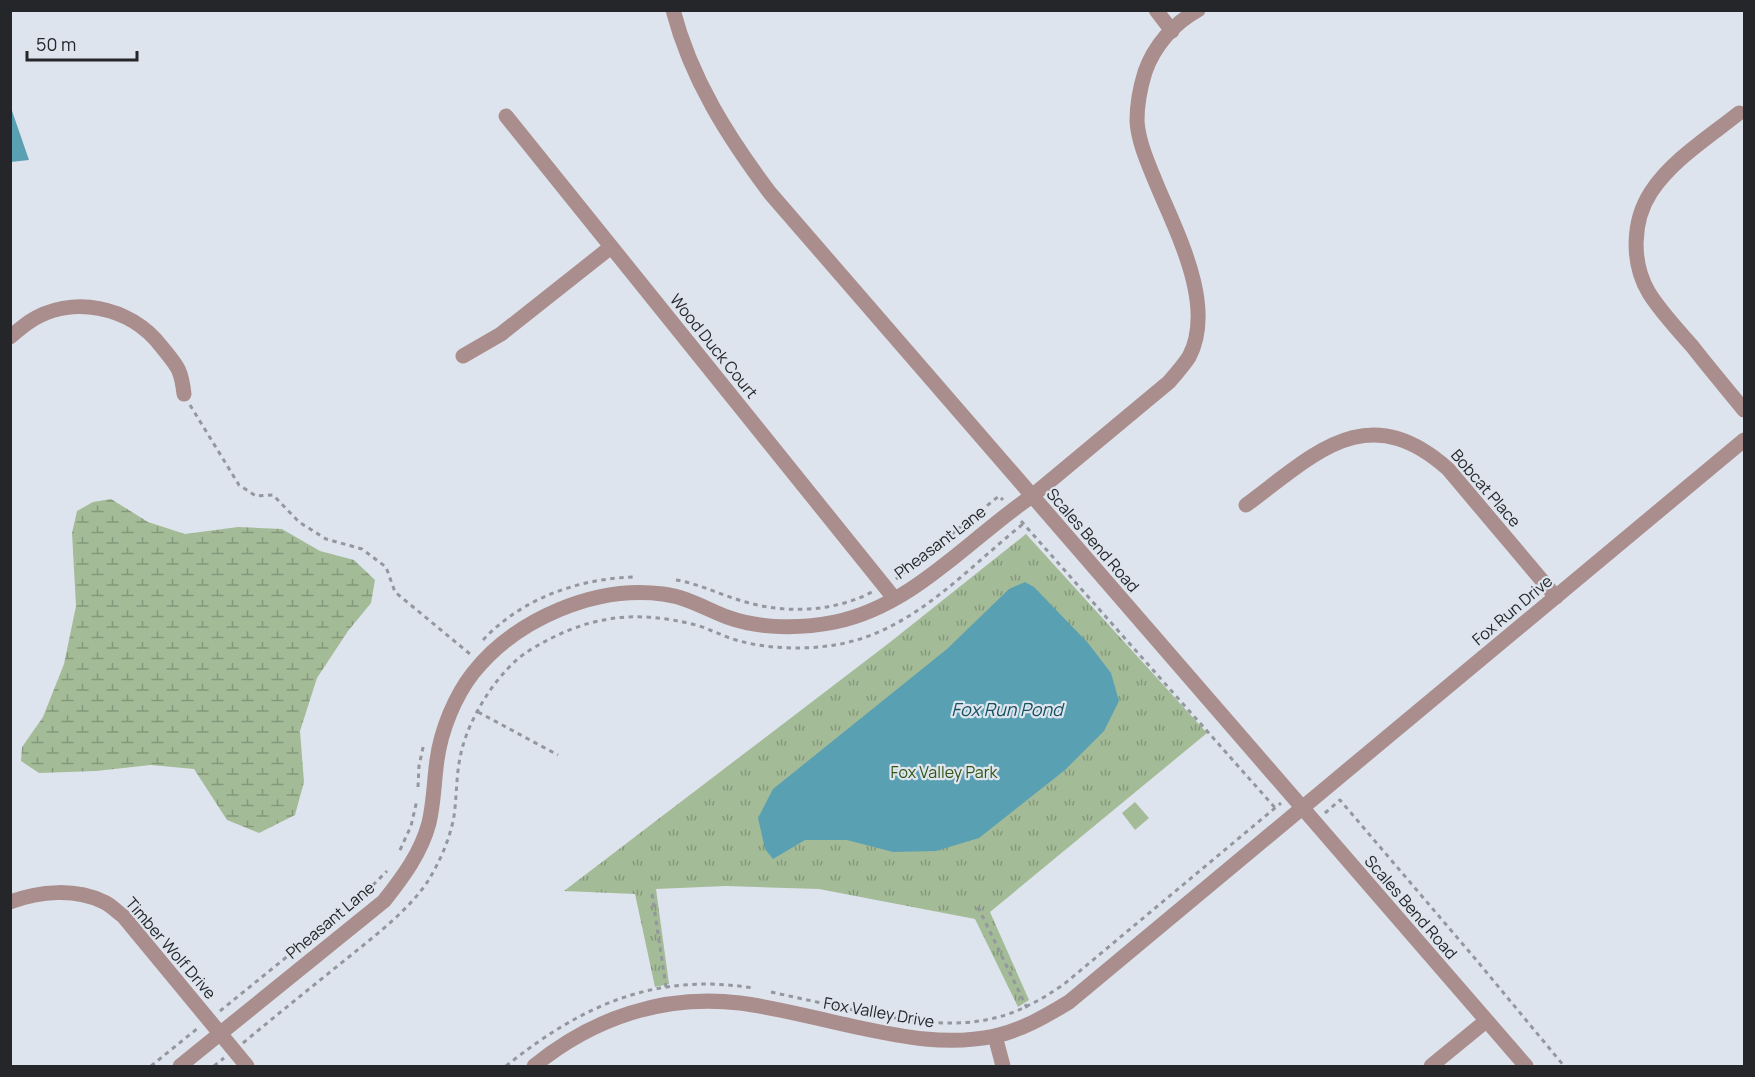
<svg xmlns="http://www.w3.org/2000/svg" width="1755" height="1077" viewBox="0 0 1755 1077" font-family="Manrope,sans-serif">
<defs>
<pattern id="grass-tufts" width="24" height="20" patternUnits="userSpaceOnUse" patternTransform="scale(1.5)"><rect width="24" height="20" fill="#a4bb97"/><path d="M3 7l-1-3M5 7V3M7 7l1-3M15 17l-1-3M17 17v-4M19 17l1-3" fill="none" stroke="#85987b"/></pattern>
<pattern id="wetland-marsh" width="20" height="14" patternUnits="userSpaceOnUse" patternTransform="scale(1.5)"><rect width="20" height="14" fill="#a4bb97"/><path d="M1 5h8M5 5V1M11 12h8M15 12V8" fill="none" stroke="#85987b"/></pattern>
</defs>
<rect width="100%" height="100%" fill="#dee4ed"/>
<polygon fill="url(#grass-tufts)" points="1026,534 1207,733 990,912 1029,1000 1018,1007 975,919 819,889 726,886 656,889 669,984 655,987 635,894 564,891 889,643"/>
<polygon fill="url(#wetland-marsh)" points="111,499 148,522 185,534 238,527 282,529 320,551 354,560 375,580 371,603 348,631 317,678 300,731 304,782 295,815 259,833 227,820 194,769 151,765 96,771 39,773 21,761 22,747 43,717 64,664 76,606 72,533 77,511 93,502"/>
<polygon fill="#a4bb97" points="1135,802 1149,818 1135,830 1122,813"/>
<g fill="#5aa0b3">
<polygon points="10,108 11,108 29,160 11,162"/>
<polygon points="1025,582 1034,587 1088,643 1111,673 1119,701 1104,731 1065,770 979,838 936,851 893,852 847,840 805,840 773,859 765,849 758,818 773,789 947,649 1009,589"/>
</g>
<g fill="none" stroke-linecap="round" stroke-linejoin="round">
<g stroke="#93979e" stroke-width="3" stroke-dasharray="4.5 4.5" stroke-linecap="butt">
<polyline points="190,405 239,485 256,496 273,495 299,522 326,539 362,549 386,567 395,592 470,654"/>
<polyline points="1021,521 1277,810"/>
<polyline points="896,579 999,496 1003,500"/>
<path d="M676,580C696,583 714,592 733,598C777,614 830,614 872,592"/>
<path d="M483,640C522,598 580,578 636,577"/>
<polyline points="478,712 558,755"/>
<polyline points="418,787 419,766 424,743"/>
<polyline points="1325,813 1340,800 1478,962 1564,1066"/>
<polyline points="400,850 411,826 417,800"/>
<polyline points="652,894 666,987"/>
<polyline points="978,907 1027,1008"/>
<polyline points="771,992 858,1011"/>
<polyline points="220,1011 363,895 387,871"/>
<path d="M876,1015C930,1024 981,1031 1031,1004C1042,999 1052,992 1063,985L1281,803"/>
<path d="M243,1043C279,1013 314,985 350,956C377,934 406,912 426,884C439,864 450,839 454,816C457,795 456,774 461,753C469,717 499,669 530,650C586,616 633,609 696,625C710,629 722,636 736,640C767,649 803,650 835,645C913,632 965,570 1023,524"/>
<polyline points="151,1066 198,1028"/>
<polyline points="214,1066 224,1058"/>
<path d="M506,1066C581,1006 654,972 753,988"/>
</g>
<g stroke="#aa8e8e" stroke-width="15">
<path d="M673,10C691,79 728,137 770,193L1526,1066"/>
<polyline points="1156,10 1172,31"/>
<path d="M1739,113C1709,137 1672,160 1651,192C1632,221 1631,263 1649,293C1661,312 1677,329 1692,346C1709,368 1727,389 1744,410"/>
<polyline points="506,116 894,598"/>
<path d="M10,337C16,332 22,327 29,322C71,294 130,306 161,346C177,366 181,368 184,394"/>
<polyline points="463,356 501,334 611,247"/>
<path d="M1246,505C1315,454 1367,397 1448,469L1556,597"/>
<path d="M10,902C40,891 75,888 104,902C111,905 117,912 123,916L247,1066"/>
<polyline points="995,1036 1003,1066"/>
<path d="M180,1066L384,901C403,877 421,853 429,823C434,802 434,781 437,760C441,730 455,696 473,673C516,619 595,585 663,594C687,597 706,609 727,617C760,629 800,629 835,622C913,606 969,539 1032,496L1169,382C1176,374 1183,366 1189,357C1217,304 1174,228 1154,178C1147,161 1138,140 1137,121C1137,104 1140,88 1145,72C1154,46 1174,23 1198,10"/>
<path d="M534,1066C593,1018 663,994 740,1003C779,1008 818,1019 856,1027C903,1037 947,1046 995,1036C1022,1030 1046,1016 1069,1002L1744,440"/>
<polyline points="1431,1066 1486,1021"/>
</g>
</g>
<g text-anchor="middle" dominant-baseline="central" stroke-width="4.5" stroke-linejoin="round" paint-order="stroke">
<g font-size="16" fill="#242629" stroke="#dee4ed">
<text transform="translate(714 346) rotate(51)">Wood Duck Court</text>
<text transform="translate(1486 488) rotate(49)">Bobcat Place</text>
<text transform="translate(1093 540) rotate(49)">Scales Bend Road</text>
<text transform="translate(940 542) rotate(-37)">Pheasant Lane</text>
<text transform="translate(1512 610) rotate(-40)">Fox Run Drive</text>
<text transform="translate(1411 907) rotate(49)">Scales Bend Road</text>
<text transform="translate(330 920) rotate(-40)">Pheasant Lane</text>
<text transform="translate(171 948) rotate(49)">Timber Wolf Drive</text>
<text transform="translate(879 1012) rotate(10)">Fox Valley Drive</text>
</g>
<g font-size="16" fill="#315611" stroke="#dee4ed">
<text x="944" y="772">Fox Valley Park</text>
</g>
<g font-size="18" font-style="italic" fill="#15515f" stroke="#dee4ed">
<text x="1007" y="709">Fox Run Pond</text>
</g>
</g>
<rect width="1755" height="1077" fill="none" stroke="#242629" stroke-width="24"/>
<path d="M27 51v9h110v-9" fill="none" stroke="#242629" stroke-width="3"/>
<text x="36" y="51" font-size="18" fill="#242629" stroke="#dee4ed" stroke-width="4.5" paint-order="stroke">50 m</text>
</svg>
